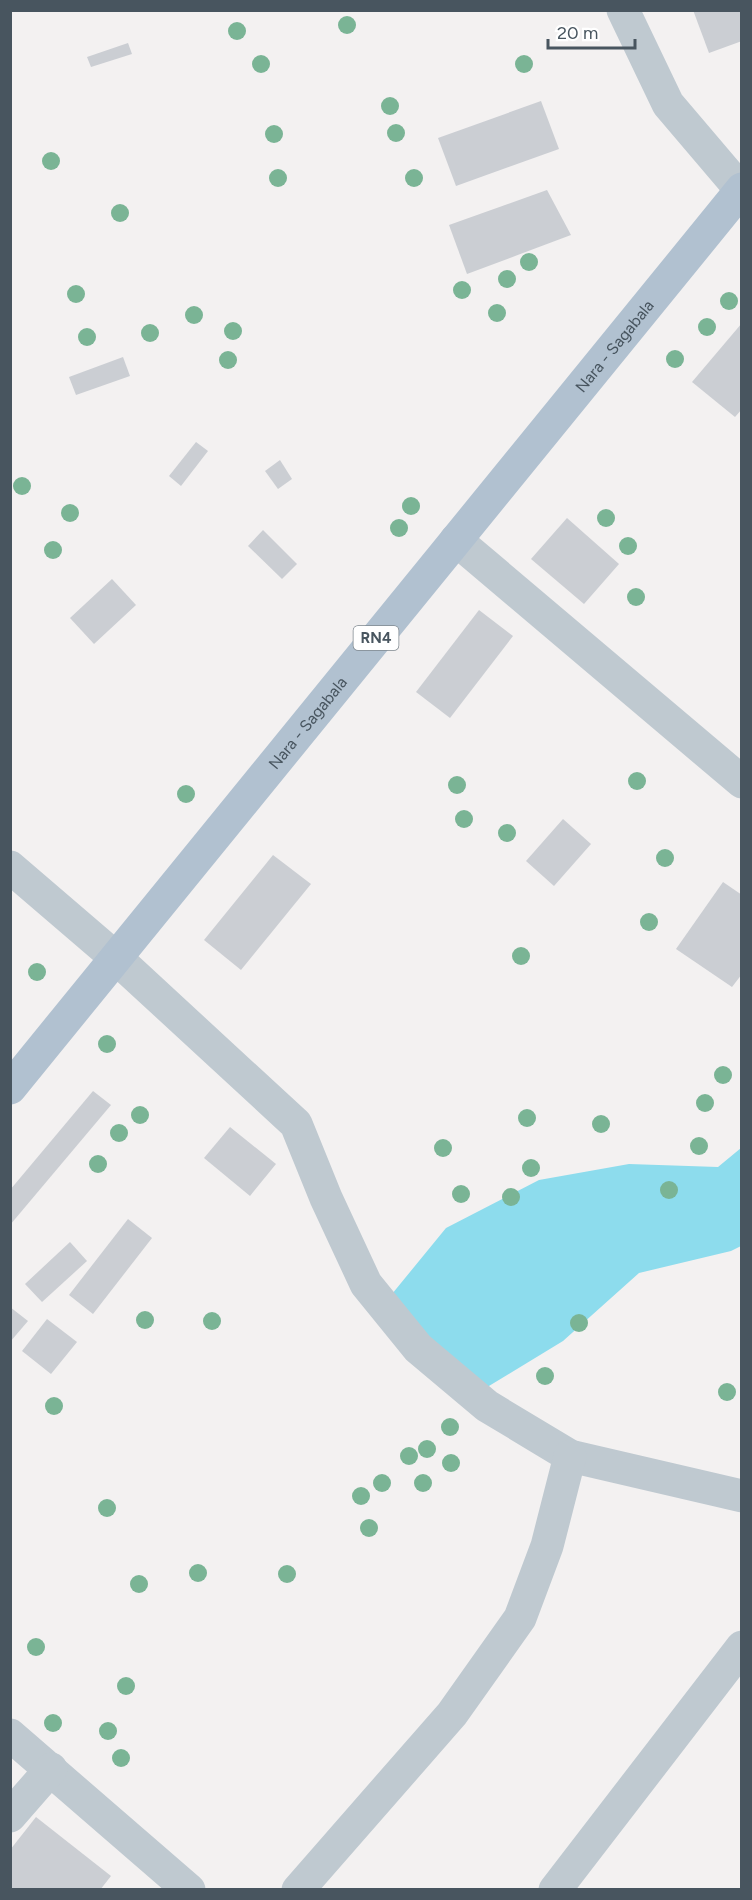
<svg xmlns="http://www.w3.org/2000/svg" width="752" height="1900" viewBox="0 0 752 1900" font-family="Figtree,sans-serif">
<rect width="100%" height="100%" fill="#f3f1f1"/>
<polygon fill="#8ddced" points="741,1148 741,1246 731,1251 639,1273 563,1341 484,1389 420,1332 392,1294 446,1228 539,1180 629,1164 718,1167"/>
<g fill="#cbced3">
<polygon points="693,10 742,10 742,41 709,53"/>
<polygon points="128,43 132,54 91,67 87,57"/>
<polygon points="541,101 559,149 456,186 438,138"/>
<polygon points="547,190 571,235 467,274 449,225"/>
<polygon points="742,323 742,409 735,417 692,382"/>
<polygon points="123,357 130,376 76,395 69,377"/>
<polygon points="196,442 208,451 181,486 169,476"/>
<polygon points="280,460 292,479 278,489 265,471"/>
<polygon points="567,518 619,564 584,604 531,559"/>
<polygon points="263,530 297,564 282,579 248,546"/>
<polygon points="112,579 136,605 94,644 70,618"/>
<polygon points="479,610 513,636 450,718 416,692"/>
<polygon points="563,819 591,844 554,886 526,861"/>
<polygon points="273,855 311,884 241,970 204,940"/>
<polygon points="723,882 742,895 742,974 732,987 676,949"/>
<polygon points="93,1091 111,1105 10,1225 10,1190"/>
<polygon points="230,1127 276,1164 250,1196 204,1158"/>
<polygon points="128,1219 152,1238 93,1314 69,1295"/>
<polygon points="70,1242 87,1261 42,1302 25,1284"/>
<polygon points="10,1307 28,1321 10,1342"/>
<polygon points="47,1319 77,1342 51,1374 22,1351"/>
<polygon points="36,1817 111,1876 100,1890 10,1890 10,1850"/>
</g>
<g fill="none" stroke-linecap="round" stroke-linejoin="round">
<g stroke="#bfc9d0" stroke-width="33">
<polyline points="623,10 668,104 742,191"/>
<polyline points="456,540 742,782"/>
<polyline points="10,867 116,958 296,1124 326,1198 366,1284 418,1348 487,1406 570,1456 742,1496"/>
<polyline points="10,1735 189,1890"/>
<polyline points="10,1816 51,1769"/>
<polyline points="298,1890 452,1714 520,1618 547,1546 570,1456"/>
<polyline points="555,1890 742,1647"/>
</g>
<path stroke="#b1c1d0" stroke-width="33" id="s1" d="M10,1088L742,189"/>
</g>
<g fill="#7ab495">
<circle cx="347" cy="25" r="9"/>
<circle cx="237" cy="31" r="9"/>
<circle cx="261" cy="64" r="9"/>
<circle cx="524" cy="64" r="9"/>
<circle cx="390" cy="106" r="9"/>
<circle cx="396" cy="133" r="9"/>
<circle cx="274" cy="134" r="9"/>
<circle cx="51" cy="161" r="9"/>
<circle cx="278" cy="178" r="9"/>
<circle cx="414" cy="178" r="9"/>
<circle cx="120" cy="213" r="9"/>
<circle cx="529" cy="262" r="9"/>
<circle cx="507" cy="279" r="9"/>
<circle cx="462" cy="290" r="9"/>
<circle cx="76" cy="294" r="9"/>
<circle cx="729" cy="301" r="9"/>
<circle cx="497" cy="313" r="9"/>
<circle cx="194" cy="315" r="9"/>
<circle cx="707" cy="327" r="9"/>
<circle cx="233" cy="331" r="9"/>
<circle cx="150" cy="333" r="9"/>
<circle cx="87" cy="337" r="9"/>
<circle cx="675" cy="359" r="9"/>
<circle cx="228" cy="360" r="9"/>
<circle cx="22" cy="486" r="9"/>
<circle cx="411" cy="506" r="9"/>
<circle cx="70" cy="513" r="9"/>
<circle cx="606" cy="518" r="9"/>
<circle cx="399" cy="528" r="9"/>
<circle cx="628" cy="546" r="9"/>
<circle cx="53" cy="550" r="9"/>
<circle cx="636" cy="597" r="9"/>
<circle cx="637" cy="781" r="9"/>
<circle cx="457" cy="785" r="9"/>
<circle cx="186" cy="794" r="9"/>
<circle cx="464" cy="819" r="9"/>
<circle cx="507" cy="833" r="9"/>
<circle cx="665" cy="858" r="9"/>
<circle cx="649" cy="922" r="9"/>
<circle cx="521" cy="956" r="9"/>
<circle cx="37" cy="972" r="9"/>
<circle cx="107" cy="1044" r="9"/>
<circle cx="723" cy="1075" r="9"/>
<circle cx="705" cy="1103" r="9"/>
<circle cx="140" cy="1115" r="9"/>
<circle cx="527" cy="1118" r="9"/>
<circle cx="601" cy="1124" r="9"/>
<circle cx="119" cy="1133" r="9"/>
<circle cx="699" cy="1146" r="9"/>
<circle cx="443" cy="1148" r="9"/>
<circle cx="98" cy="1164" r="9"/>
<circle cx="531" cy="1168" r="9"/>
<circle cx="669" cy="1190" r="9"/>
<circle cx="461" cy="1194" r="9"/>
<circle cx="511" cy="1197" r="9"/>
<circle cx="145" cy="1320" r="9"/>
<circle cx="212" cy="1321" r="9"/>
<circle cx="579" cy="1323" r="9"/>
<circle cx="545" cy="1376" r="9"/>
<circle cx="727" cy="1392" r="9"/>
<circle cx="54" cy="1406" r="9"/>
<circle cx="450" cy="1427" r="9"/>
<circle cx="427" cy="1449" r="9"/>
<circle cx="409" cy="1456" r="9"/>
<circle cx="451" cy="1463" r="9"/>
<circle cx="382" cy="1483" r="9"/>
<circle cx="423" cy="1483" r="9"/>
<circle cx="361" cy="1496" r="9"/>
<circle cx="107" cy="1508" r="9"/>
<circle cx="369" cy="1528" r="9"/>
<circle cx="198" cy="1573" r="9"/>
<circle cx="287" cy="1574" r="9"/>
<circle cx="139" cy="1584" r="9"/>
<circle cx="36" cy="1647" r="9"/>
<circle cx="126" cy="1686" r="9"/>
<circle cx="53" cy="1723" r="9"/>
<circle cx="108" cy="1731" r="9"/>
<circle cx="121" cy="1758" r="9"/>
</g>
<g text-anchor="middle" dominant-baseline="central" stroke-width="4.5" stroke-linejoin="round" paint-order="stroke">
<rect fill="#fff" stroke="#7f888f" stroke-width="1.5" x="353.5" y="626" width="45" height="24" rx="4.5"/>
<g font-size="15" font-weight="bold" fill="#48555f">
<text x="376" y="638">RN4</text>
</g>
<g font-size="16" fill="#48555f" stroke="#fff">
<text stroke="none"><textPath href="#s1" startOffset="957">Nara - Sagabala</textPath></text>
<text stroke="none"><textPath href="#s1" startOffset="471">Nara - Sagabala</textPath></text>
</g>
</g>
<rect width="752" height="1900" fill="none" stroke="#48555f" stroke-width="24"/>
<path d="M548 39v9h87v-9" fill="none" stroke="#48555f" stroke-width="3"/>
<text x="557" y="39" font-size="18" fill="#48555f" stroke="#ffffff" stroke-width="4.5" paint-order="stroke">20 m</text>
</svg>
